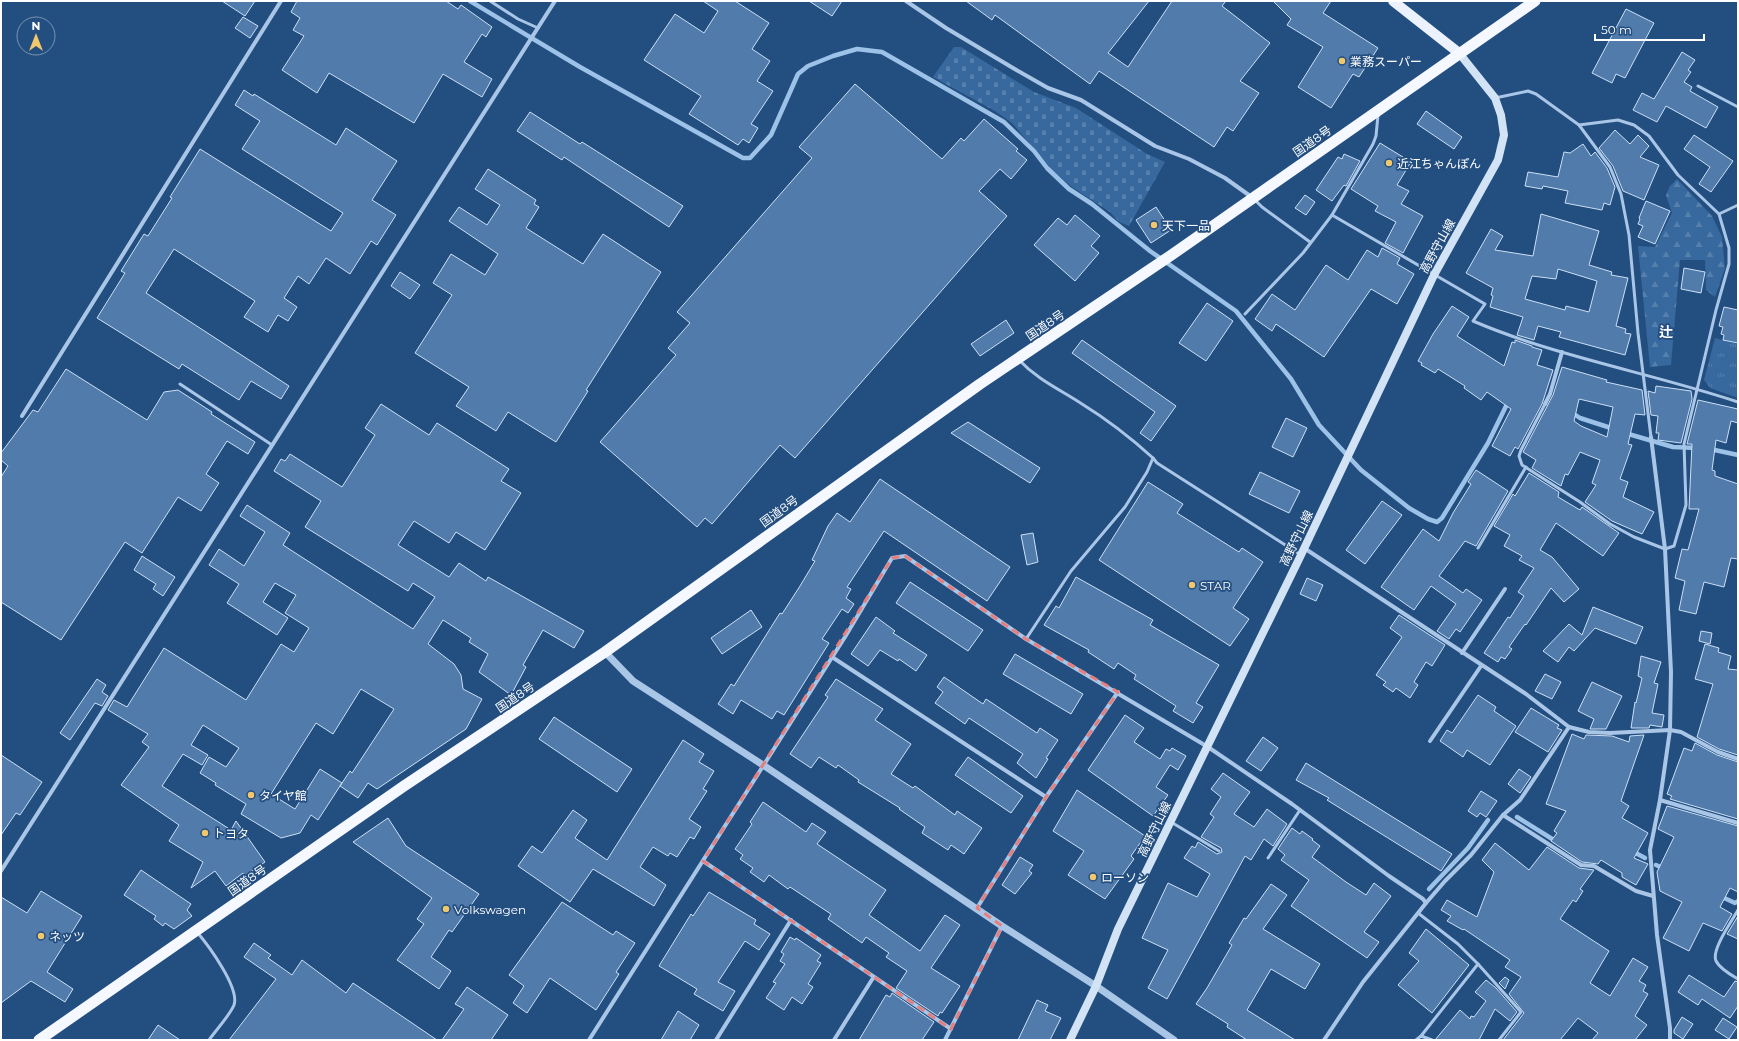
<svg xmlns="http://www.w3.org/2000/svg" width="1739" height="1041" viewBox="0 0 1739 1041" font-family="Montserrat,'Noto Sans JP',sans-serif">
<defs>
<pattern id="forest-firs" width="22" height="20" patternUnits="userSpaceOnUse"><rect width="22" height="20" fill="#37689e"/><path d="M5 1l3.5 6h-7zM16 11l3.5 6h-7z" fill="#557fad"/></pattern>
<pattern id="cemetery-stones" width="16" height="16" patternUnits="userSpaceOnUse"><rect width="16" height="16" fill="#37689e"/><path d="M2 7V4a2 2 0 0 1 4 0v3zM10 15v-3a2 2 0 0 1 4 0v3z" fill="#557fad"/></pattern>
<pattern id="park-tufts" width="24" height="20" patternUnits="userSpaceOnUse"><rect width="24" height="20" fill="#37689e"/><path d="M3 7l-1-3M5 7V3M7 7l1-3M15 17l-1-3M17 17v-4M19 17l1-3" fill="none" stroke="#557fad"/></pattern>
</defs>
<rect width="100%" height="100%" fill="#234e80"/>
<polygon fill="url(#forest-firs)" points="1677,179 1712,216 1722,237 1725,268 1715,297 1706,290 1705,260 1680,260 1671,365 1650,367 1638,246 1655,247 1672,213 1666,195 1670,186"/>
<polygon fill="url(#cemetery-stones)" points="954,47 961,47 1034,92 1076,108 1147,154 1165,162 1129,226 1119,222 1110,212 1072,187 1052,170 1012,123 995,111 933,77"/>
<polygon fill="url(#park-tufts)" points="1715,338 1738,344 1738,398 1710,388 1704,380"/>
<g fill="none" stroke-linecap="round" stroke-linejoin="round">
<g stroke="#9dc2e8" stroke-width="4.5">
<polyline points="470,1 580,67 743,158 750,158 771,135 798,74 808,66 833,56 857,49 882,52 1004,122 1034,151 1047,168 1069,189 1092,204 1150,251 1236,311 1291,379 1319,425 1361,470 1409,508 1428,519 1437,522 1442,518 1488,443 1509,400"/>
<polyline points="1571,412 1580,418 1614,429"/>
<polyline points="1625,433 1673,447 1697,448"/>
<polyline points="1710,449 1738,455"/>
<polyline points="1517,817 1557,842"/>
<polyline points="1632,851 1645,858"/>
<polyline points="1656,865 1665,869"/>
<polyline points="1429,889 1468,848 1488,820"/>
<polyline points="1720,896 1735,903 1738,901"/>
</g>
</g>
<g fill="#507bab" stroke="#cce0f5" fill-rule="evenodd">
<polygon points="222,1 255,1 245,16"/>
<polygon points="297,1 446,1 458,9 461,5 492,27 486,37 482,34 464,62 492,79 482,97 443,74 414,123 329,73 317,93 282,70 304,36 293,30 300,18 291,12"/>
<polygon points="703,1 735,1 769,23 752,49 770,61 757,81 773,91 751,124 758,128 749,143 743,139 738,145 689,114 701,96 644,60 675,14 704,33 718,11"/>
<polygon points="809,1 842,1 832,16"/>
<polygon points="966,1 1149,1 1108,53 1128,67 1172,1 1226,1 1222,6 1270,43 1240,81 1259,93 1233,131 1227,127 1214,147 1099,71 1090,84 995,15 992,20"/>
<polygon points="1273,1 1331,1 1323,13 1378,48 1359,77 1353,74 1331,108 1298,87 1323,47 1287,25 1291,19"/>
<polygon points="1626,9 1654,23 1625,78 1616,74 1612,83 1592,73"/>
<polygon points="243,17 258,26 250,38 235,28"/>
<polygon points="1682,52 1695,60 1688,70 1691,72 1684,82 1692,87 1690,91 1718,107 1706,128 1666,106 1657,122 1633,110 1642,93 1654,99"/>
<polygon points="855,84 942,159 961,138 964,141 984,119 1018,149 1016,151 1027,160 1011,179 1000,169 979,191 1007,216 795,458 780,445 712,524 705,518 697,527 600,442 676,355 668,348 690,323 677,312 812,158 799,147"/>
<polygon points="244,90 253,96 254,94 336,145 346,128 397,161 372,200 396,215 377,245 371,241 350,274 326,258 309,284 298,276 284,298 297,307 288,321 278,315 268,332 244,317 255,301 174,249 146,293 289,386 281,399 251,381 239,400 182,364 179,369 97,318 125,273 121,271 144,234 148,236 172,198 170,197 200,149 331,231 343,213 242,149 260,121 235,105"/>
<polygon points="1426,111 1462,137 1454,149 1417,124"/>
<polygon points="530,112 580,144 582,142 683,206 669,227 564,157 562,160 517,131"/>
<polygon points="1615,130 1630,144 1638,135 1649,146 1640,157 1659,165 1644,200 1623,191 1613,166 1599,148"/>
<polygon points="1694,135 1733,161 1711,192 1699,184 1710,167 1684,149"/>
<polygon points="1380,143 1411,162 1397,185 1409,191 1401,204 1423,216 1403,253 1385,243 1396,222 1375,211 1378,206 1351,189"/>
<polygon points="1583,144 1591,156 1595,152 1607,168 1615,187 1610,205 1604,203 1602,210 1565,203 1568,191 1543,186 1542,189 1525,186 1528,172 1558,177 1564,152 1570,153"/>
<polygon points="1344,154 1360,161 1346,186 1344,185 1332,201 1316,190 1338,157 1342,159"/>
<polygon points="488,169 536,200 534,204 539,207 526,228 583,264 603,234 661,272 586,390 588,391 556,442 508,412 496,431 456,406 469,387 415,353 452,295 433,283 451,254 485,275 498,254 449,221 459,207 487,225 500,205 475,189"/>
<polygon points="1305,195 1315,202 1306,215 1295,208"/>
<polygon points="1646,201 1670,211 1655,244 1638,237 1643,226 1638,224 1640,219 1639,218"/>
<polygon points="1156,207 1171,230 1151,243 1136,220"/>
<path d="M1541,214L1599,231L1589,265L1612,272L1611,275L1628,278L1616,326L1626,329L1625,333L1631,334L1625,355L1559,337L1561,332L1538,326L1534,340L1517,335L1523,317L1490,307L1493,296L1491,295L1493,288L1466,273L1491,229L1503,236L1495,250L1533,256ZM1558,269L1597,281L1589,312L1566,306L1565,310L1525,299L1532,276L1556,279Z"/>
<polygon points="1075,215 1100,236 1091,246 1099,253 1075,281 1034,245 1058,218 1067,225"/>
<polygon points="1382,248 1400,258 1397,264 1414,274 1397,304 1371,289 1324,357 1276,324 1272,331 1255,319 1272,294 1295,310 1326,265 1348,280 1367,250 1378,257"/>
<polygon points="1684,268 1705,272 1701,293 1681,289"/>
<polygon points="400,272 420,285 410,299 391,286"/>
<polygon points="1207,303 1233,321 1206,361 1179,343"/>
<polygon points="1452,306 1469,317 1457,336 1504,366 1512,342 1515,343 1515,340 1532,346 1532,347 1542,350 1537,365 1553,370 1542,404 1518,449 1515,447 1510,456 1492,446 1511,409 1487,392 1481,400 1464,388 1465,386 1438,369 1435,373 1421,365 1422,363 1418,361 1433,334"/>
<polygon points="1724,307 1738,310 1738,343 1723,340 1724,335 1721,334 1723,327 1719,326"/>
<polygon points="1006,320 1014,333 980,356 971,344"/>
<polygon points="1082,340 1176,406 1151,441 1140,433 1155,412 1072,353"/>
<path d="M1562,367L1607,380L1606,382L1642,390L1645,415L1635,414L1628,444L1632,445L1620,479L1628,482L1623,497L1654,512L1642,534L1612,521L1585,502L1596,485L1592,483L1600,460L1580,452L1568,475L1565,474L1561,486L1532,468L1536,460L1523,452L1553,395ZM1579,399L1613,407L1607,437L1581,426L1574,421Z"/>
<polygon points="66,369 147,420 164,392 178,390 212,412 211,414 255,442 248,454 227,441 206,474 219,483 201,511 178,497 142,553 125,542 61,640 1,602 1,477 8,466 1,460 1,453 33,410 38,412"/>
<polygon points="1656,386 1691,391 1692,399 1681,443 1658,440 1659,433 1656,433 1658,416 1651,415 1648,391 1655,393"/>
<polygon points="1698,400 1738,409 1738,423 1731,421 1726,443 1716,440 1712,470 1715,471 1715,476 1738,484 1738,559 1731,558 1724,587 1704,582 1696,614 1679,610 1685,581 1675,578 1682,549 1688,550 1699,509 1689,509 1692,444 1687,444"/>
<polygon points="381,404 429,435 437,423 509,469 501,481 521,493 485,550 456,532 449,543 414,521 398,545 449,577 459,563 486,581 488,577 584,631 574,648 543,630 523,665 526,667 511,695 479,672 488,654 469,642 471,638 443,620 428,644 454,664 461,675 463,689 482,699 466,729 377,789 368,783 358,798 340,786 350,771 352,773 394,709 361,689 333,734 316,723 271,794 295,809 320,769 342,783 318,820 311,815 300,833 281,838 241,814 246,804 215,785 216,783 200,773 209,757 226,767 239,748 203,725 191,745 208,755 202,765 183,754 162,786 231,830 236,821 265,862 245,876 243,873 226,886 215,871 191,888 203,862 169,841 179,825 121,785 149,747 142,742 148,734 108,710 114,700 127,707 164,648 246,700 281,644 294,652 309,628 285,613 296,595 275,583 263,602 288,618 277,635 227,603 239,584 209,565 219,549 244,566 265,532 240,516 247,505 290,533 283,545 413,629 435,597 413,583 408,591 305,527 321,501 274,471 281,459 285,461 290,454 342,487 375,435 365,428"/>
<polygon points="1286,418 1307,428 1293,457 1272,447"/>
<polygon points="968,422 1040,468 1030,483 951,433"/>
<polygon points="1476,470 1508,491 1476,546 1465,541 1439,576 1463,593 1466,589 1482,600 1460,632 1456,629 1449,639 1437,631 1456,604 1431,586 1414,610 1381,587 1423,529 1439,541 1453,513 1471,484 1468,482"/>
<polygon points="1260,472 1300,491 1289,513 1249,494"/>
<polygon points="1529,473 1559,492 1558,497 1580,510 1582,507 1619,533 1603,556 1556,523 1540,550 1552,557 1579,589 1564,602 1551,588 1526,625 1525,624 1509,647 1512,649 1505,659 1501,657 1498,662 1484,653 1508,617 1510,618 1524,596 1518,592 1534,568 1519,560 1522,556 1504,546 1510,535 1494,526 1513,494 1515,496"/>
<polygon points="880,479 1010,567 987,601 884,531 847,587 851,589 846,598 854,604 848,613 842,609 822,639 829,643 784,715 777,711 772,719 741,700 733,714 718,704 731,684 734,686 780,613 782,614 800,586 815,561 812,560 828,526 837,513 850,522"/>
<polygon points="1148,482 1183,504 1177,513 1239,552 1242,548 1263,562 1233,608 1249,619 1230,646 1099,560"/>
<polygon points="1382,501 1402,515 1365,564 1346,550"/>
<polygon points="1033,533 1038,562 1027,565 1021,535"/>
<polygon points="142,556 175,577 163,596 153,589 156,584 134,570"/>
<polygon points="1076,577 1153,620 1150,625 1219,665 1196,703 1203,707 1193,723 1173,711 1176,706 1134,679 1136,675 1118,663 1114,669 1088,652 1089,650 1044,625 1056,606 1059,608"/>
<polygon points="1307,578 1323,585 1316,601 1300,594"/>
<polygon points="910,582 983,630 968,651 896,603"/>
<polygon points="1593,607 1643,627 1636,644 1595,628 1574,651 1569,647 1558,662 1543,651 1569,624 1582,635"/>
<polygon points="751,610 762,627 722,654 711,638"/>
<polygon points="1399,615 1445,645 1432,666 1426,662 1414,682 1418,685 1410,698 1396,688 1393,692 1383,685 1386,682 1376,675 1402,637 1390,628"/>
<polygon points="876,617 895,631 893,633 927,655 916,671 899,659 898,661 880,650 868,666 851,654"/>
<polygon points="1701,631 1712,633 1710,644 1699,641"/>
<polygon points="1705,644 1719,648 1718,652 1731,656 1728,669 1738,670 1738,755 1719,749 1697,737 1713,684 1695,679"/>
<polygon points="1015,654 1083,694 1071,714 1003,674"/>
<polygon points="1641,656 1661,662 1654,683 1658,684 1652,713 1664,715 1662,727 1650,725 1649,728 1631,728 1635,702 1636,703 1642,678 1638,676"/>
<polygon points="1545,674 1561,682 1552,699 1535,691"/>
<polygon points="944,677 983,704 986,699 1037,733 1040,728 1058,740 1046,758 1048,759 1036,778 1017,763 1023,754 969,718 965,724 935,703 943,692 937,687"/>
<polygon points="97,679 106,685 102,692 108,696 102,706 95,703 70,740 60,733"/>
<polygon points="836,679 883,709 875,720 911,744 891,774 913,788 915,786 955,815 957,811 982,828 964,854 951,845 948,850 922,833 925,827 899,809 900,808 858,782 859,780 838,765 836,768 819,757 811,768 790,754 828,697 825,695"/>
<polygon points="1592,682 1622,696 1606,729 1590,729 1594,719 1578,711"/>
<polygon points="1478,695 1496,707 1494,711 1516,726 1490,765 1467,750 1463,757 1440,741 1447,730 1452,733"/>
<polygon points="1531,708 1559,725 1557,728 1562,730 1548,752 1515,732"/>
<polygon points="1125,715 1144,728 1134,742 1160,759 1166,749 1170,751 1172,748 1186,756 1178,770 1170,765 1156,787 1168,795 1153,816 1088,770"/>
<polygon points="554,717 632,769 617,792 539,739"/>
<polygon points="1572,734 1584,739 1586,735 1612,736 1629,742 1630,736 1644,735 1621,801 1629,806 1622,818 1648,833 1634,858 1648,864 1636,885 1622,877 1622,873 1601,860 1598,864 1582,862 1551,841 1557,833 1554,831 1566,811 1546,804"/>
<polygon points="1263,737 1278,748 1261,771 1246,761"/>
<polygon points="683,740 704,754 699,762 714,771 703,789 707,791 689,819 701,827 694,839 690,837 677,857 670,853 668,856 653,847 640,867 666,885 654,906 593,869 570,902 518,866 532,846 542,853 573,810 587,820 575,838 607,860"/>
<polygon points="1695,743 1717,755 1738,762 1738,819 1670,799 1672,796 1667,794 1684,748 1692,751"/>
<polygon points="1,755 42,782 20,815 16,813 1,835"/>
<polygon points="968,757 1023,796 1011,813 955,775"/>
<polygon points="1306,763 1452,854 1441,871 1327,800 1329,798 1296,780"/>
<polygon points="1519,769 1531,777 1520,793 1508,784"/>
<polygon points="1223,773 1250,792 1234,814 1254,827 1267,809 1287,824 1273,846 1264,839 1251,860 1245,856 1167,999 1148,988 1168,950 1142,938 1168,883 1197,897 1210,874 1184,858 1192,846 1195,848 1198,842 1217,854 1222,852 1221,848 1201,837 1214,817 1210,814 1221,797 1211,789"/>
<polygon points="1077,790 1145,836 1131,856 1134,859 1105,899 1068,875 1084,851 1053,831"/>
<polygon points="1481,791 1497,801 1486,817 1480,813 1477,817 1468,811"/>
<polygon points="763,802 806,832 812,823 826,832 817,844 886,890 869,915 920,951 945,915 960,925 931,968 960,986 942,1013 940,1012 938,1016 896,988 907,971 886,957 889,953 866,937 862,943 828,919 831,914 790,887 788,889 769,875 764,882 750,872 753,868 740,859 743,855 735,849 752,824 750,822"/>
<polygon points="1667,806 1738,826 1738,892 1730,888 1720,907 1732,914 1722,931 1703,923 1689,951 1663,938 1682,902 1660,891 1657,872 1674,837 1658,829"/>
<polygon points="388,818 406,846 479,894 452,932 449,930 431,957 451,971 439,989 397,960 424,924 417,919 432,898 353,842"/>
<polygon points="1292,828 1300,834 1302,831 1313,839 1312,840 1320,846 1312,857 1346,882 1366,895 1374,883 1391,896 1364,932 1379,942 1367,958 1291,906 1309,880 1281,860 1285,855 1278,849"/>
<polygon points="1495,843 1529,870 1547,847 1579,868 1594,870 1580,889 1583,891 1576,902 1573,900 1560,919 1609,951 1590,983 1610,996 1633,958 1648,967 1639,981 1646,985 1643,991 1648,994 1635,1016 1647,1025 1635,1040 1592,1040 1598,1033 1578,1018 1560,1040 1503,1040 1524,1013 1509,994 1521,977 1505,967 1510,960 1464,929 1463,930 1447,921 1451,916 1441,910 1447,900 1477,917 1494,872 1482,860"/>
<polygon points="1020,857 1033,865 1029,871 1032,873 1015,894 1002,885"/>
<polygon points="141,870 191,904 187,910 192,916 174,929 165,923 163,926 154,919 156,916 124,895"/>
<polygon points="1271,884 1287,895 1263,929 1320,964 1305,989 1271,969 1247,1010 1295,1040 1247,1040 1227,1027 1228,1024 1196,1004 1207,988 1232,945 1229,943 1244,918 1246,919"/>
<polygon points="41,891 82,916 47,972 73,989 65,1002 31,981 1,1003 1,897 27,913"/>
<polygon points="709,892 756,920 754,924 770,934 759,950 745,941 718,982 735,991 723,1011 694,994 697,989 659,966 691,914 693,916"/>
<polygon points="562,902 613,935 616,931 635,943 616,972 619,974 596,1010 550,978 527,1013 513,1003 524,986 509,975"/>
<polygon points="1738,916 1738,939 1727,934"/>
<polygon points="1426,929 1469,965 1432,1013 1398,985 1419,961 1409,953"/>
<polygon points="790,937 795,940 796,938 821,955 817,961 821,963 808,984 813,987 802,1004 792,997 784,1010 766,998 776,983 773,982 785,964 780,961 784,954 781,952"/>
<polygon points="254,943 271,955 268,958 292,975 302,960 346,993 353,983 437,1040 229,1040 276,979 244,957"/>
<polygon points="1689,975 1724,997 1735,981 1738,982 1738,1006 1730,1018 1702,999 1698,1005 1678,992"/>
<polygon points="1505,977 1509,980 1505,989 1499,983"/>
<polygon points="1486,980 1496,988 1517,1012 1510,1021 1495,1009 1479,1040 1435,1040 1460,1010 1470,1019 1471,1016 1474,1017 1486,1001 1475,992"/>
<polygon points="467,987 508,1015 491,1040 442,1040 464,1009 455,1004"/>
<polygon points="892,993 934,1022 922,1040 859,1040 886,995 890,997"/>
<polygon points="1037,1000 1048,1005 1045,1011 1061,1018 1050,1040 1018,1040"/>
<polygon points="678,1011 699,1025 690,1040 661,1040"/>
<polygon points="1682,1017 1693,1024 1683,1039 1674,1033 1674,1030"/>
<polygon points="1723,1018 1737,1027 1729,1039 1715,1030"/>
<polygon points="158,1025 180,1040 148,1040"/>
</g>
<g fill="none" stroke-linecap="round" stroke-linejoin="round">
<g stroke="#a9c6e7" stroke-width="3">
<polyline points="490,1 518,19 538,28"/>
<polyline points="1698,86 1738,107"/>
<polyline points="1495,98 1528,91 1536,94 1579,125 1610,167 1621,194 1629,235 1638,333 1651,437"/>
<polyline points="1579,125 1618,120 1634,125 1649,136 1678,175 1719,214"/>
<polyline points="1255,200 1262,207 1310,242"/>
<path d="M1332,215L1485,304L1473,321C1557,357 1651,373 1738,402"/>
<polyline points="1245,314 1303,253 1332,215 1373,144 1376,136 1378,115"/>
<path d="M1019,360C1038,380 1059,389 1082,404C1108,420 1131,438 1153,458L1157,463L1301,555"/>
<polyline points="180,384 272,445"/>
<polyline points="1545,404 1521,450 1519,456 1522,465 1580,502 1610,524 1634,537 1665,549 1674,546 1686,505 1684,444 1716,310 1729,264 1729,248 1719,214 1738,205"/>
<polyline points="1478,548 1526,467"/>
<polyline points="1026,639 1071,571 1125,507 1147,472 1153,458"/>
<polyline points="1171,822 1219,851"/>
<polyline points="1268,858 1300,810"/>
<path d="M1738,910C1732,921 1711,950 1716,961C1720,969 1731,975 1738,979"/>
<polyline points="1418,913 1458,944 1478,964 1421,1036 1432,1040"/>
<path d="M197,932C208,945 240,988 234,1005C230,1015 216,1030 209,1040"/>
<polyline points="1478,964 1521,1012 1499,1040"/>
<polyline points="1416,1040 1421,1036"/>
</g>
<g stroke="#a9c6e7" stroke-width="4">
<polyline points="906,1 946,28 1013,68 1048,88 1081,100 1155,146 1189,159 1225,178 1253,198"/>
<polyline points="1545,404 1550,394 1562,352"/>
<polyline points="22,416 281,1"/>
<polyline points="1651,437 1665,549 1671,672 1670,730 1660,800 1650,850 1657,935 1670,1028 1670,1040"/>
<polyline points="1304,548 1526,694 1569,727 1589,732 1610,733 1670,730 1681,732 1718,752 1738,759"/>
<polyline points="1462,653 1505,589"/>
<polyline points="832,657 1046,797"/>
<polyline points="1430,741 1481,666"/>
<polyline points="1660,800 1738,823"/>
<polyline points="1503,815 1581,865 1594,866 1636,891 1653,896"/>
<polyline points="703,861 951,1029"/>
<polyline points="1,871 555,1"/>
<polyline points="977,908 1046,797 1118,692"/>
<polyline points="589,1040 845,637 892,558 905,556 1026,639 1208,747 1292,804 1389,876 1423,899 1426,903"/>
<polyline points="716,1040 791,920"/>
<polyline points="834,1040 873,978"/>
<polyline points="945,1040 1002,926"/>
<polyline points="1324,1040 1363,982 1426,903 1445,881 1471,855 1503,815 1520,800 1569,727"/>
</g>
<polyline stroke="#a9c6e7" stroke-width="7" points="605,652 633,681 763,765 1002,926 1096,986 1174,1040"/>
<polyline stroke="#d3e3f6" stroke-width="8" points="1070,1040 1096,986 1118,929 1301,555 1434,275 1498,160 1504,135 1501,115 1495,98 1459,53"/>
<polyline stroke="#ebf2fd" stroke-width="10" points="1393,1 1459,53"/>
<polyline stroke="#f5f8fe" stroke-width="11" points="39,1040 404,786 605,652 980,384 1170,256 1535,1"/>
</g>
<path fill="none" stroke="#e67e7e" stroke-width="3" stroke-dasharray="8 5" stroke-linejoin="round" d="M905,556L1026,639L1118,692L1046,797L977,908L1002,926L951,1029L703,861L892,558Z"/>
<g fill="#f2c86c" stroke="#234e80" stroke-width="1.5">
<circle cx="1342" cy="61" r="4"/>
<circle cx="1389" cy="163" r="4"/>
<circle cx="1154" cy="225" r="4"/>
<circle cx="1192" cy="585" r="4"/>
<circle cx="251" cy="795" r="4"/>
<circle cx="205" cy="833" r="4"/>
<circle cx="1093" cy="877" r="4"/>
<circle cx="446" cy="909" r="4"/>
<circle cx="41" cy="936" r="4"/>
</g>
<g text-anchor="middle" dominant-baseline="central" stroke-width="3.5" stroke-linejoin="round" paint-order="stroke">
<g font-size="12" fill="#fff" stroke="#234e80" text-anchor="start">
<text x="1350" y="61">業務スーパー</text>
<text x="1397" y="163">近江ちゃんぽん</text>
<text x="1162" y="225">天下一品</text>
<text x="1200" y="585">STAR</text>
<text x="259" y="795">タイヤ館</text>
<text x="213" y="833">トヨタ</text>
<text x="1101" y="877">ローソン</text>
<text x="454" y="909">Volkswagen</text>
<text x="49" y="936">ネッツ</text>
</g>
<g font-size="12" fill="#fff" stroke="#234e80">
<text transform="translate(1312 141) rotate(-35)">国道8号</text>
<text transform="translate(1437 246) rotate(-61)">高野守山線</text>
<text transform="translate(1045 325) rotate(-34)">国道8号</text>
<text transform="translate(779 511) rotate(-36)">国道8号</text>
<text transform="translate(1296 538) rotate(-64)">高野守山線</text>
<text transform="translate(515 697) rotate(-34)">国道8号</text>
<text transform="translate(1154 829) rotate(-64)">高野守山線</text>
<text transform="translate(247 880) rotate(-35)">国道8号</text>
</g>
<g font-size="14" font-weight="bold" fill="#fff" stroke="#234e80">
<text x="1666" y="332">辻</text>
</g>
</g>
<rect width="1739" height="1041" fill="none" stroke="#ffffff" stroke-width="4"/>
<g transform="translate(36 36)"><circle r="19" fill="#234e80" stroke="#7b95b3"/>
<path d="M0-3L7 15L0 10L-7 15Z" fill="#f2c86c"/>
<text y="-6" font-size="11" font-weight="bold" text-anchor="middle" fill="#ffffff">N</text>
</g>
<path d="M1595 34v6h109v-6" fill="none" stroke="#ffffff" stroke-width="2"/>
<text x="1601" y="34" font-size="12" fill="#ffffff" stroke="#234e80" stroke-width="3" paint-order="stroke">50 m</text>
</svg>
